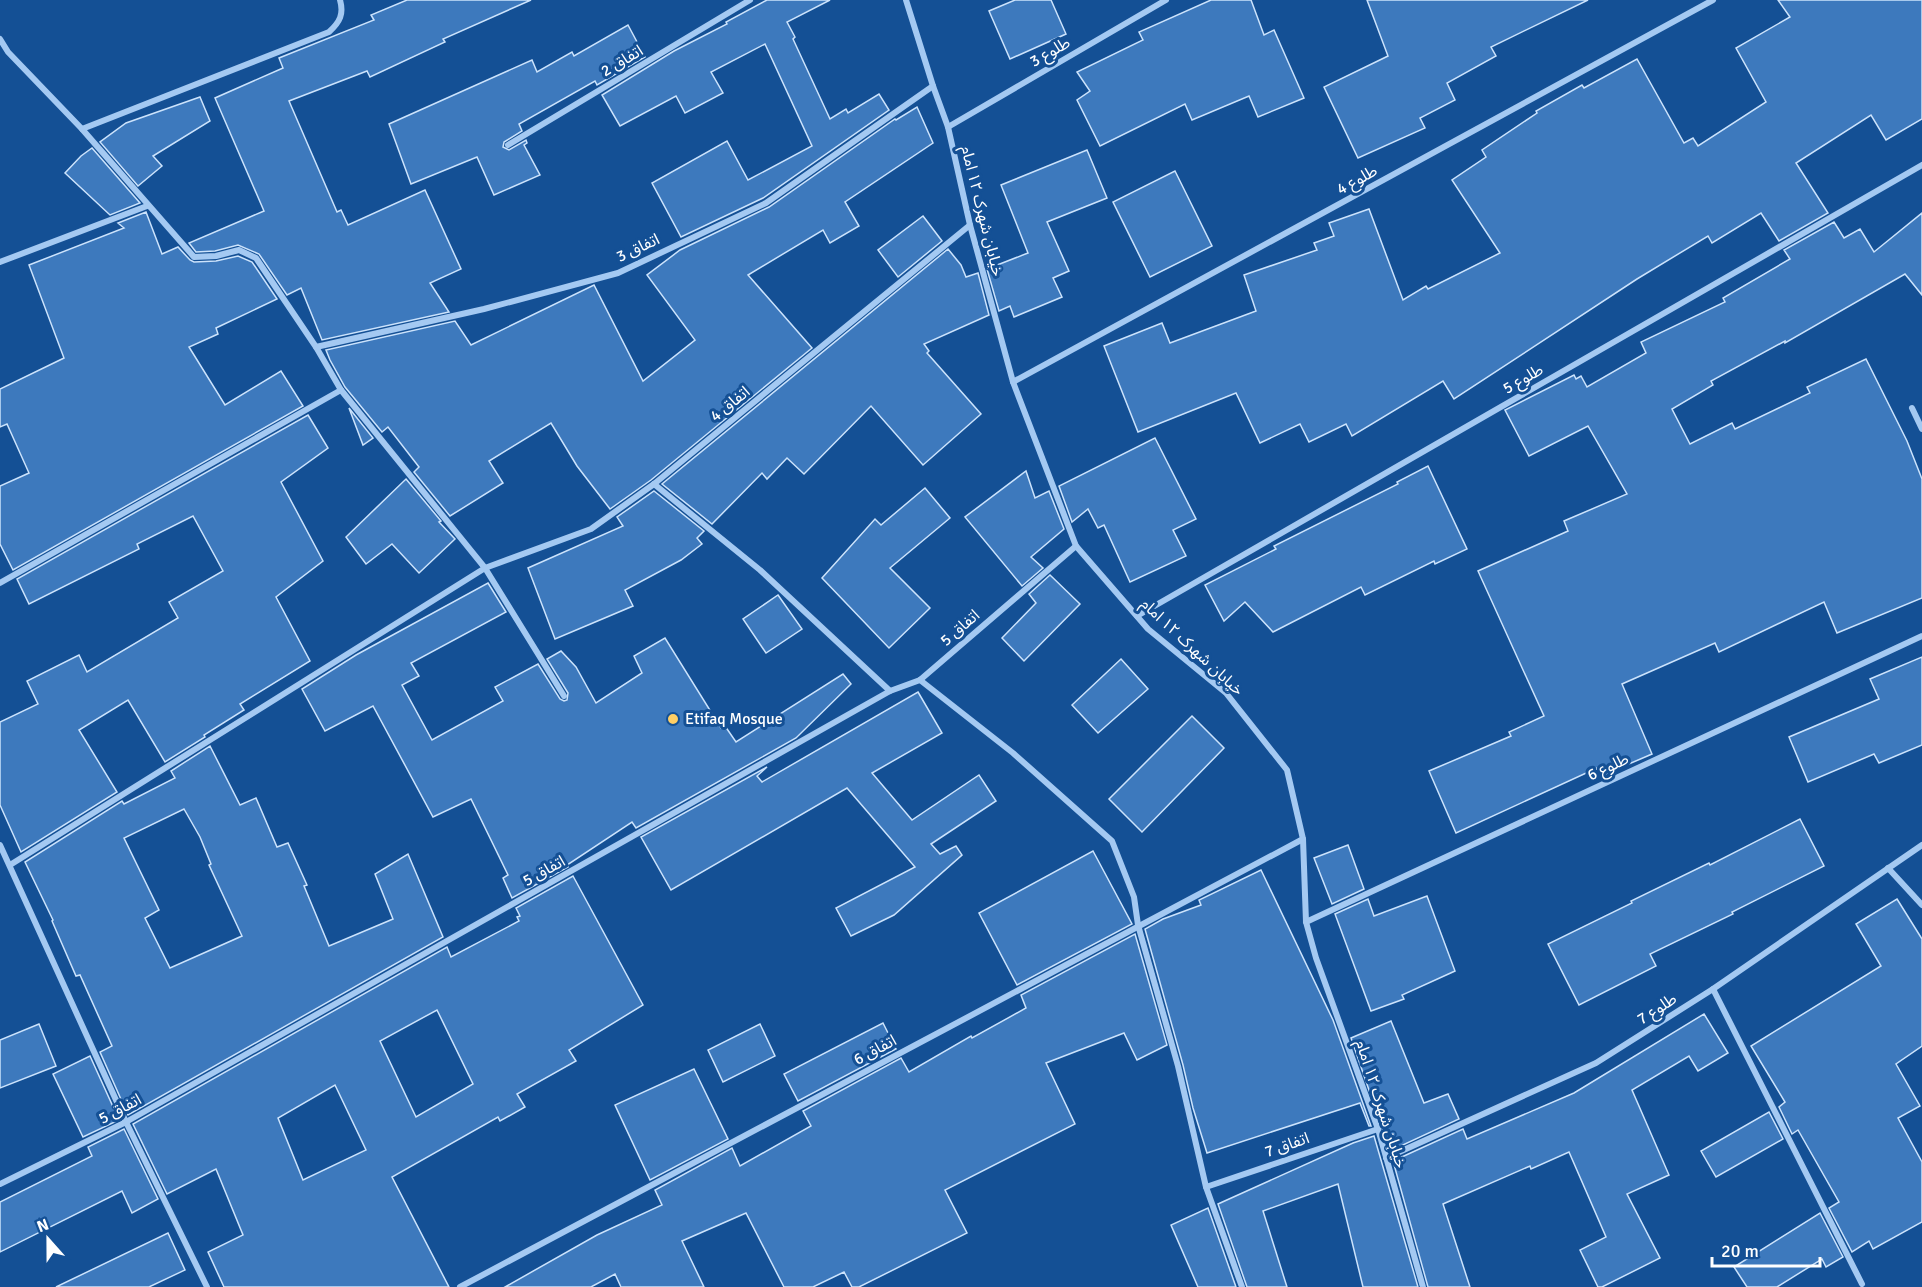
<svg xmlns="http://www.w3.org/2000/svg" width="1922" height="1287" viewBox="0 0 1922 1287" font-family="Signika,'Noto Sans Arabic',sans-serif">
<rect width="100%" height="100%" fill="#145095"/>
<g fill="#3d79bd" stroke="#cce3fc" stroke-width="1.5" fill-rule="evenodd">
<polygon points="407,0 531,0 443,39 445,42 370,77 367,71 289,101 337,212 341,210 348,225 425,190 461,269 430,283 449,312 322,340 301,288 287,295 259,254 238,245 215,251 196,252 189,243 264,211 215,98 283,68 279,58 374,20 371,15"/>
<polygon points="767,0 830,0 787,22 795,37 793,39 830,119 846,109 848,113 879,94 889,110 763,198 681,237 652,183 727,141 748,180 812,146 765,44 711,72 723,93 685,113 676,96 620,126 602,95 674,51 727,24 726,22"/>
<polygon points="1015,0 1051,0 1066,34 1010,59 989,11"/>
<polygon points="1211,0 1251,0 1264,35 1274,30 1304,98 1258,117 1249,96 1192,120 1185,104 1100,146 1077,100 1090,91 1077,72 1143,40 1139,32"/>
<polygon points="1367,0 1588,0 1491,47 1496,56 1447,83 1455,100 1420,118 1425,128 1358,158 1324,87 1388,56"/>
<polygon points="1778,0 1922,0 1922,119 1886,140 1871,115 1796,163 1828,213 1779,241 1761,213 1712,243 1708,236 1637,279 1454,399 1443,381 1352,436 1346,424 1309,442 1300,424 1260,443 1236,393 1138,432 1104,346 1162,323 1170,343 1256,311 1244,275 1317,250 1314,243 1334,236 1329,223 1369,209 1403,300 1426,286 1428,289 1500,253 1452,180 1486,157 1482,150 1537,113 1536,111 1582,85 1584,88 1637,59 1684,143 1693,138 1698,146 1766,102 1736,48 1790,17"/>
<polygon points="628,25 645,57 597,85 595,81 519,124 522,131 504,142 503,147 509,150 526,140 527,143 524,145 540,175 494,195 477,157 411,184 389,124 532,60 537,72 572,52 574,56"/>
<polygon points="200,97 210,121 153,156 162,166 138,186 100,142 126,123"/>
<polygon points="917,107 933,143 845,202 859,226 830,243 823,230 748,275 812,348 651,480 610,509 577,466 551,423 489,461 503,483 450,516 414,472 419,467 388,427 382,432 345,387 330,360 326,350 455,321 471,345 594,285 643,381 695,340 647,275 680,250 769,207 895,119 896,120"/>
<polygon points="92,148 140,203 110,215 65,173 81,156"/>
<polygon points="1087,150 1107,198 1047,222 1069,271 1053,278 1062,297 1014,317 1010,306 999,311 987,269 1028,253 1001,185"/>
<polygon points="1175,171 1212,246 1150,277 1113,202"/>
<polygon points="146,212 162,254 178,247 190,260 194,262 216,261 238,256 252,262 277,299 216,328 218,334 189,347 225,405 281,371 303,406 13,570 0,544 0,486 29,473 7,424 0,427 0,389 64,358 29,265 124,228 118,223"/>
<polygon points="1922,213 1922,295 1905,274 1785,343 1785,341 1711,381 1713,385 1672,409 1690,444 1732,423 1735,429 1810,393 1807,387 1866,359 1907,441 1922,479 1922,598 1837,633 1824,602 1719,652 1715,643 1622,684 1652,754 1601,776 1597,768 1456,833 1429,771 1511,736 1509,732 1544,716 1478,571 1568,531 1564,521 1627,494 1588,426 1529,456 1505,410 1574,375 1576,379 1581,376 1587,387 1646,353 1641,342 1725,302 1723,298 1790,259 1784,250 1834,222 1844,238 1860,229 1874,252"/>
<polygon points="923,216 942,241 898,277 878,250"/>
<polygon points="948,249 961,265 966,277 978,273 989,315 924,344 929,351 927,353 981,414 923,465 871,406 804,474 787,458 767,479 762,473 712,524 662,484"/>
<polygon points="349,408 373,438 363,445"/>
<polygon points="308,415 328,448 281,482 323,561 276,597 310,661 240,704 244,710 204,735 205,737 165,762 128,700 79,730 117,792 21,852 0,805 0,722 38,704 27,681 79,655 87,672 178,618 169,602 223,571 193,516 137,544 139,549 29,604 17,579"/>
<polygon points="1155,438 1196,519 1173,530 1186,556 1130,582 1104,525 1098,528 1088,509 1072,522 1059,486"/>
<polygon points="1428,466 1467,549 1435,564 1434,561 1365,595 1361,587 1273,632 1245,602 1224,621 1205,585 1276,549 1274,546 1398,484 1397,482"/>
<polygon points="1026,471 1035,498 1049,491 1064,529 1031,557 1043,568 1022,586 965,517"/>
<polygon points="406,479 441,521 439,522 455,539 419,573 392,544 366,564 346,537"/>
<polygon points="925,488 950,518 890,568 930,608 889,648 822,578 875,519 881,525"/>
<polygon points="654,491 704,531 697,538 702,544 681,560 625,590 633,606 555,639 528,568 623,526 617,517"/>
<polygon points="1050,575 1080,604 1024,661 1002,638 1036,603 1029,594"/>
<polygon points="488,583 506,612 411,663 419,676 402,685 432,740 503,701 495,687 538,664 560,699 564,701 567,700 568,693 547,659 561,651 576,667 596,703 642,673 634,656 665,638 721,728 725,726 736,742 843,674 851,684 796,738 636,828 632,822 567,865 568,867 512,898 503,878 508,875 471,799 433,817 373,706 325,731 302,689 356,655"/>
<polygon points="778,595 802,629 766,653 743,619"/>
<polygon points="1922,657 1922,745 1879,763 1874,754 1808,782 1789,737 1879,699 1870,679"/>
<polygon points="1121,659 1148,689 1098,733 1072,705"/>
<polygon points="918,692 942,733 872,773 912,820 979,775 996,801 931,844 940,854 956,846 962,855 894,915 851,936 836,908 915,867 847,788 671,890 641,837 767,767 757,776 762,782"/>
<polygon points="1192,716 1224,748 1142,832 1109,799"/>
<path d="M210,746L240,805L256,798L277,847L288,843L307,885L304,886L329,946L393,919L375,874L408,854L443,937L128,1115L100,1052L112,1046L80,975L76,976L52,921L53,920L25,862L122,801L124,804L175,778L171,771ZM184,809L200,837L211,864L209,865L242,936L170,968L145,918L159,910L124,838Z"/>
<polygon points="1800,819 1824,866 1732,912 1733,914 1650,954 1656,966 1579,1005 1548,944 1632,903 1631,901 1709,863 1710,865"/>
<polygon points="1348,845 1364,889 1332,904 1314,858"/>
<polygon points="1093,851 1132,924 1017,985 979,913"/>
<polygon points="1261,870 1333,1020 1371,1126 1369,1126 1360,1103 1207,1153 1193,1108 1183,1065 1145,929 1163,919 1201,905 1199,900"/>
<path d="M573,876L643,1005L569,1050L576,1061L517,1094L525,1107L500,1121L498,1117L392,1177L449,1287H224L208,1252L243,1235L216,1169L167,1194L133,1124L447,947L451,957L519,921L517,917L520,916L516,908ZM437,1010L473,1084L416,1117L380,1041ZM335,1085L366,1150L303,1180L278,1118Z"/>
<polygon points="1427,896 1455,971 1402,995 1404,999 1371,1011 1335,914 1368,899 1374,916"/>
<polygon points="1897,899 1922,939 1922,1046 1896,1064 1920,1106 1898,1118 1922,1162 1922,1222 1873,1249 1869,1241 1852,1252 1829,1208 1839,1202 1798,1130 1792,1134 1779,1107 1785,1102 1751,1046 1881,966 1856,924"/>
<polygon points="1135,934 1167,1045 1137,1060 1124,1033 1046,1063 1075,1124 945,1190 967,1233 859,1287 852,1287 844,1272 813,1287 784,1287 746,1213 682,1241 704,1287 621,1287 615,1274 591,1287 505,1287 597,1235 662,1205 655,1190 732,1148 740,1166 811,1126 803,1111 901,1058 909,1072 971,1036 972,1038 1026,1008 1021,995"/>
<polygon points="1704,1014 1728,1053 1698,1071 1689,1056 1632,1090 1669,1175 1627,1194 1660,1258 1602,1287 1598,1287 1580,1250 1606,1237 1569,1152 1531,1169 1530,1166 1443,1204 1470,1287 1428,1287 1393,1161 1463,1129 1467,1139 1574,1093"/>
<polygon points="1391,1021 1424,1103 1448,1094 1459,1119 1390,1151 1351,1038"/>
<polygon points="883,1023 896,1049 798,1101 784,1074"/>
<polygon points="39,1024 56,1066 0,1088 0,1040"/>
<polygon points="760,1024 775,1056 723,1082 708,1050"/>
<polygon points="90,1056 119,1120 83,1137 53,1074"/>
<polygon points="694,1069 728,1139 650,1180 615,1105"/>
<polygon points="1769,1112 1783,1139 1716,1177 1701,1151"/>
<polygon points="124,1129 158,1199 132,1213 122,1191 0,1252 0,1202 92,1156 88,1147"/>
<polygon points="1374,1136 1418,1287 1363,1287 1338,1184 1263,1211 1287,1287 1247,1287 1218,1204 1353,1143"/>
<polygon points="1208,1208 1236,1287 1198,1287 1171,1225"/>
<polygon points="1820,1213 1843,1257 1826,1267 1822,1259 1777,1287 1747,1287 1734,1267"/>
<polygon points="168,1233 185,1270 149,1287 56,1287"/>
</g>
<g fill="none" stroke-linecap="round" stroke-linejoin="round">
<g stroke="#a4c9f2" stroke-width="6">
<polyline points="906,0 933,86 948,127 970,225 1013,382 1076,546 1148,629 1226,693 1287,770 1303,839 1306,922 1316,958 1378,1129 1423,1287"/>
<polyline points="0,39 8,52 82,129 194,257 216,256 239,250 256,258 316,347 341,390 485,568 564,696"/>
<polyline points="948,127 1166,0"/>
<path d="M82,129L329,32C340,22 344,14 340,0"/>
<polyline points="508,145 750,0"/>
<polyline points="0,262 147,206"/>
<polyline points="316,347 484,309 618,273 766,203 933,86"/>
<polyline points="1013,382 1713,0"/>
<polyline points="1912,408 1922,429"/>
<polyline points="654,484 760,570 890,691"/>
<polyline points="0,583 341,390"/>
<polyline points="1137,616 1922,165"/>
<polyline points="920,680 1013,753 1112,841 1134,897 1138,925 1178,1066 1206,1187 1242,1287"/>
<polyline points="0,845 126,1122 207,1287"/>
<polyline points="10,865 485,568 591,529 654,484 970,225"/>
<polyline points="1888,868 1922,905"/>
<polyline points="1306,922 1922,636"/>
<polyline points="1713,989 1862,1284"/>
<polyline points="1386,1158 1596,1063 1713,989 1922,845"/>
<polyline points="0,1184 126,1122 890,691 920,680 1076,546"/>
<polyline points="1206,1187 1378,1129"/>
<polyline points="460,1287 1303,839"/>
</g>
</g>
<circle fill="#ffcf65" stroke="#145095" stroke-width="2" cx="673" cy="719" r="6"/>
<g text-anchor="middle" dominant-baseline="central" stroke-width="6" stroke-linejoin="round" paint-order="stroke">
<g font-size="16" fill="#fff" stroke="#145095">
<text transform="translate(1050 52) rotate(-30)">طلوع 3</text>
<text transform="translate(622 61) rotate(-31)">اتفاق 2</text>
<text transform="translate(1357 180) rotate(-29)">طلوع 4</text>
<text transform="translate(982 211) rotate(76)">خیابان شهرک ۱۲ امام</text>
<text transform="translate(638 248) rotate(-25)">اتفاق 3</text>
<text transform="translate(1523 379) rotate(-30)">طلوع 5</text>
<text transform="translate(730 404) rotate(-39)">اتفاق 4</text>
<text transform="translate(960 628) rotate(-41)">اتفاق 5</text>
<text transform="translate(1192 647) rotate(43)">خیابان شهرک ۱۲ امام</text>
<text transform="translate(1608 767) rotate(-25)">طلوع 6</text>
<text transform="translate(544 871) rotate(-29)">اتفاق 5</text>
<text transform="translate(1657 1009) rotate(-33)">طلوع 7</text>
<text transform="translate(875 1050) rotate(-28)">اتفاق 6</text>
<text transform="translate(1381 1104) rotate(72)">خیابان شهرک ۱۲ امام</text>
<text transform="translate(120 1109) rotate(-28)">اتفاق 5</text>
<text transform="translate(1287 1145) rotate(-19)">اتفاق 7</text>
</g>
<g font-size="16" fill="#fff" stroke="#145095" text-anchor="start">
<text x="685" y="719">Etifaq Mosque</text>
</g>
</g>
<g transform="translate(48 1239) rotate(339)" stroke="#145095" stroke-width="4.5" paint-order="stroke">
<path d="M0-4.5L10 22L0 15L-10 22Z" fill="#ffffff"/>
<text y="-9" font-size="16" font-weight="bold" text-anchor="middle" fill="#ffffff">N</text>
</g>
<path d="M1712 1257v9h108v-9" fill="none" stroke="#ffffff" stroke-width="3"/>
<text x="1721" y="1257" font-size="18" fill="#ffffff" stroke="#145095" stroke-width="4.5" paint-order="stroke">20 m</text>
</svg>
